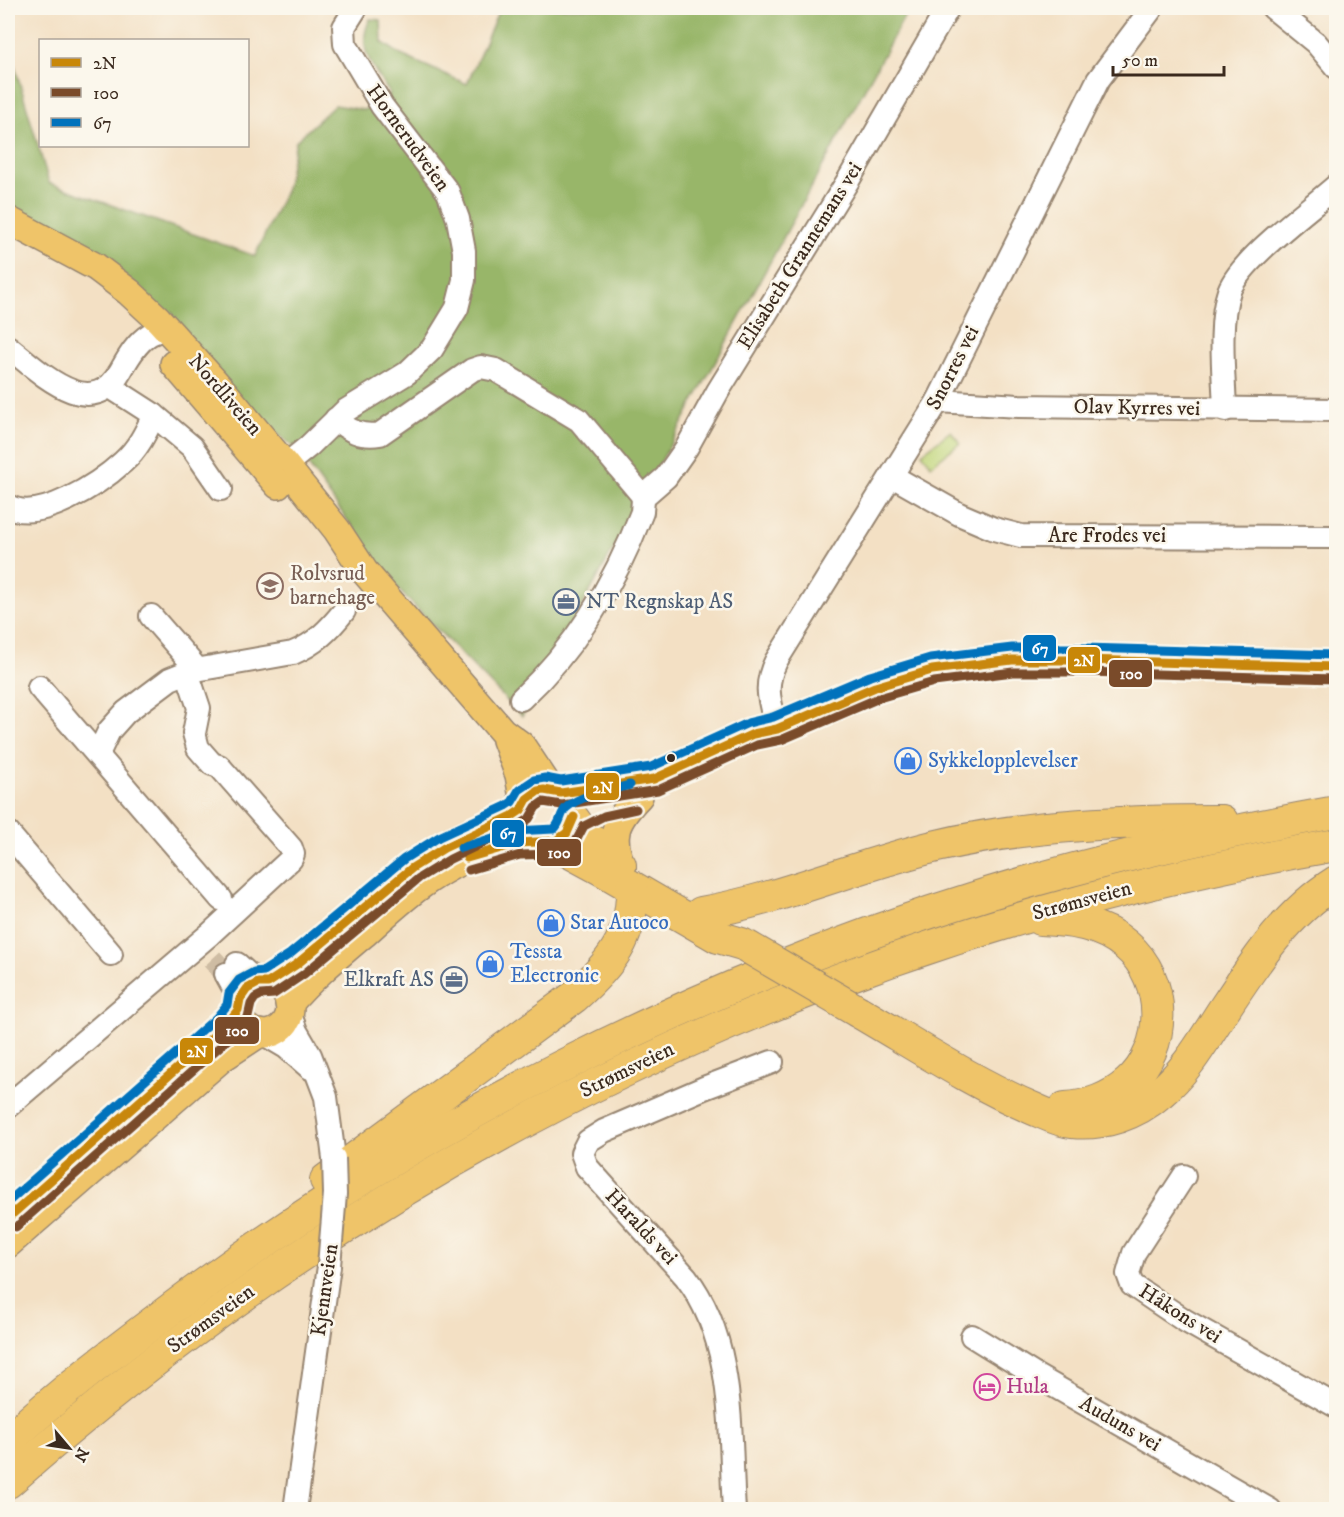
<svg xmlns="http://www.w3.org/2000/svg" width="1344" height="1517" viewBox="0 0 1344 1517" font-family="'IM FELL DW Pica',serif">
<rect width="100%" height="100%" fill="#fbf7ec"/>
<filter id="ink" filterUnits="userSpaceOnUse"><feTurbulence type="fractalNoise" baseFrequency=".0167" numOctaves="2"/><feDisplacementMap in="SourceGraphic" scale="12" xChannelSelector="R" yChannelSelector="G"/><feConvolveMatrix kernelMatrix="1 2 1 2 8 2 1 2 1" color-interpolation-filters="sRGB"/></filter>
<filter id="wash" filterUnits="userSpaceOnUse"><feTurbulence type="fractalNoise" baseFrequency=".008" numOctaves="4" result="noise"/><feDisplacementMap in="SourceGraphic" scale="24" xChannelSelector="R" yChannelSelector="G"/><feGaussianBlur stdDeviation="1.35" result="paint"/><feColorMatrix in="noise" values="0 0 0 0 0 0 0 0 0 0 0 0 0 0 0 0 0 1.4 0 .05"/><feComposite in="paint" operator="in"/></filter>
<g filter="url(#wash)">
<rect width="100%" height="100%" fill="#f3e0c4"/>
<polygon fill="#c0d579" stroke="#7e804c" stroke-width="1.5" points="951,431 960,443 931,465 922,453"/>
<path fill="#98b669" stroke="#6a7044" stroke-width="1.5" d="M500,8H909L522,716L392,583L299,452L157,331L99,277L8,222V43L49,183L255,256L286,189L296,141L335,105L364,110L390,94C374,68 355,49 370,19L381,20L382,42L401,55L467,84Z"/>
</g>
<g filter="url(#ink)">
<g fill="none" stroke-linecap="round" stroke-linejoin="round">
<polyline stroke="#cebca3" stroke-width="22" stroke-dasharray="22 11" stroke-linecap="butt" points="212,959 226,974"/>
<defs>
<g id="minor">
<polyline points="1273,8 1316,43 1336,67"/>
<path d="M8,347C38,370 90,424 120,372C127,360 136,343 149,335C153,332 161,330 166,328"/>
<polyline points="109,386 154,415 192,447 221,489"/>
<polyline points="938,401 1019,406 1336,410"/>
<path d="M1225,410C1224,376 1218,323 1229,291C1241,259 1309,210 1336,186"/>
<path d="M336,419C349,431 361,437 380,434L472,370L481,367L496,370L579,420L641,494L643,499L642,512C615,583 577,647 521,699"/>
<polyline points="273,475 309,446 345,411 407,373 432,349 457,308 464,280 464,251 458,219 448,192 382,106 345,44 344,27 356,8"/>
<polyline points="892,476 959,514 994,529 1021,536 1336,537"/>
<polyline points="643,497 666,477 687,447 718,391 849,179 948,8"/>
<path d="M8,506C39,524 100,483 123,462C138,449 146,432 154,415"/>
<polyline points="151,616 197,669"/>
<polyline points="39,687 221,899"/>
<path d="M777,729C770,702 763,687 776,661L938,401L1098,80L1152,8"/>
<path d="M98,754L109,731L126,712L170,679L190,671L293,653C315,644 329,630 344,611"/>
<polyline points="8,833 111,954"/>
<polyline points="237,964 258,983"/>
<polyline points="226,974 240,999"/>
<polyline points="289,1012 296,1031 310,1055 326,1097 334,1158"/>
<polyline points="264,1034 286,1047 310,1068"/>
<polyline points="8,1106 210,934 291,859 293,854 291,848 219,766 212,764 198,748 194,733 199,708 187,672"/>
<polyline points="1184,1176 1134,1253 1128,1274 1132,1285 1184,1320 1336,1406"/>
<polyline points="972,1336 1035,1375 1270,1510"/>
<polyline points="295,1510 329,1266"/>
<path d="M734,1510C729,1432 736,1342 686,1277L587,1167L582,1153L588,1141L604,1131L704,1088L772,1062"/>
</g>
<g id="major">
<polyline points="8,220 96,267 129,292 158,319 224,392 285,465 337,530 364,571 502,731 521,745 551,790"/>
<polyline points="174,364 278,485"/>
<polyline points="506,740 519,775 524,804"/>
<polyline points="561,793 614,787 654,779 753,734 777,729 875,687 932,670 1012,660 1085,660 1336,667"/>
<path d="M622,867C608,835 616,820 639,796"/>
<circle cx="264" cy="1008" r="26"/>
<path d="M268,983C321,951 362,904 411,868C445,843 486,832 521,810"/>
<path d="M289,1004C312,977 339,955 366,932C396,905 428,875 466,859C489,849 513,845 537,841"/>
<polyline points="8,1218 216,1035 238,1010"/>
<polyline points="8,1244 222,1058 260,1033"/>
</g>
<g id="highway">
<polyline points="574,820 584,834 620,865"/>
<polyline points="551,842 601,869 718,937 742,944"/>
<path d="M701,913C782,899 857,865 937,846C1030,824 1127,821 1222,821"/>
<path d="M1040,919C1070,920 1102,924 1126,945C1167,979 1168,1048 1128,1083C1112,1098 1087,1107 1065,1108"/>
<path d="M859,1012C914,1044 975,1084 1034,1109C1046,1114 1059,1121 1072,1122C1104,1125 1136,1114 1160,1093C1188,1070 1206,1036 1226,1006C1257,959 1288,912 1336,882"/>
<path d="M326,1180L574,997C610,965 633,938 632,888"/>
<path d="M8,1441C59,1393 115,1351 171,1309C415,1126 695,984 987,894C1102,859 1219,833 1336,812"/>
<path d="M8,1482C389,1145 835,932 1336,845"/>
</g>
</defs>
<use href="#minor" stroke="#978571" stroke-width="26"/>
<use href="#major" stroke="#978571" stroke-width="30"/>
<use href="#highway" stroke="#978571" stroke-width="34"/>
<use href="#minor" stroke="#fff" stroke-width="22"/>
<use href="#major" stroke="#efc469" stroke-width="27"/>
<use href="#highway" stroke="#efc469" stroke-width="32"/>
<defs>
<polyline id="minor-bridge" points="329,1266 335,1194 334,1158"/>
<polyline id="highway-bridge" points="746,946 859,1012"/>
</defs>
<use href="#minor-bridge" stroke="#978571" stroke-width="26" stroke-linecap="butt"/>
<use href="#highway-bridge" stroke="#978571" stroke-width="34" stroke-linecap="butt"/>
<use href="#minor-bridge" stroke="#fff" stroke-width="22"/>
<use href="#highway-bridge" stroke="#efc469" stroke-width="32"/>
<defs>
<g id="bus-1">
<polyline points="467,858 518,843 556,841 567,833 574,817"/>
<polyline points="8,1218 226,1025 238,1010 240,999 247,989 258,983 268,983 297,964 412,868 444,848 512,816 521,810 527,799 538,791 544,790 561,793 654,779 753,734 777,729 875,687 932,670 1012,660 1085,660 1336,667"/>
</g>
<g id="bus-2">
<polyline points="469,870 520,855 554,854 563,851 576,841 584,826 604,816 636,809"/>
<polyline points="16,1227 234,1034 248,1017 251,1004 255,998 261,995 274,994 304,974 419,878 450,859 518,826 529,819 536,807 543,802 562,805 658,790 757,745 781,740 879,698 934,682 1013,672 1085,672 1336,679"/>
</g>
<g id="bus-3">
<path d="M461,848L515,831L554,829C561,823 560,814 566,808C578,796 613,789 630,785"/>
<polyline points="8,1202 217,1017 227,1005 229,993 239,980 254,972 264,971 290,954 404,859 439,837 506,806 512,802 519,790 534,780 545,778 561,781 651,767 748,723 773,717 870,676 930,658 1012,648 1085,648 1336,655"/>
</g>
</defs>
<use href="#bus-1" stroke="#fbf7ec" stroke-width="14"/>
<use href="#bus-2" stroke="#fbf7ec" stroke-width="14"/>
<use href="#bus-3" stroke="#fbf7ec" stroke-width="14"/>
<use href="#bus-1" stroke="#c88708" stroke-width="9"/>
<use href="#bus-2" stroke="#7a4b2a" stroke-width="9"/>
<use href="#bus-3" stroke="#0072bc" stroke-width="9"/>
</g>
</g>
<defs>
<symbol id="school-ring" viewBox="-11 -11 22 22"><circle r="9.5" fill="#fbf7ec" stroke="#8d6e63" stroke-width="1.5"/><path d="M0-5L7-2L0 1L-7-2ZM-4 1L0 2.5L4 1V4Q0 6-4 4Z" fill="#8d6e63"/></symbol>
<symbol id="office-ring" viewBox="-11 -11 22 22"><circle r="9.5" fill="#fbf7ec" stroke="#5c6f8a" stroke-width="1.5"/><path d="M-6-3h4V-5.5h4V-3h4V5H-6ZM-1-4.5V-3h2v-1.5ZM-6 0V1H6V0Z" fill="#5c6f8a"/></symbol>
<symbol id="shop-ring" viewBox="-11 -11 22 22"><circle r="9.5" fill="#fbf7ec" stroke="#3f7fe0" stroke-width="1.5"/><path d="M-5-2.5h2.3a2.7 3.5 0 0 1 5.4 0H5L5.5 6h-11ZM-1.5-2.5h3a1.5 2.3 0 0 0-3 0Z" fill="#3f7fe0"/></symbol>
<symbol id="hotel-ring" viewBox="-11 -11 22 22"><circle r="9.5" fill="#fbf7ec" stroke="#d1479c" stroke-width="1.5"/><path d="M-6-4.5h1.5V1H6V5H4.5V3h-9V5H-6ZM-4 0a1.8 1.8 0 1 1 3.6 0ZM.5 0V-2.5h3Q6-2.5 6 0Z" fill="#d1479c"/></symbol>
</defs>
<g fill-rule="evenodd">
<use href="#school-ring" x="255" y="571" width="30" height="30"/>
<use href="#office-ring" x="551" y="587" width="30" height="30"/>
<use href="#shop-ring" x="893" y="746" width="30" height="30"/>
<use href="#shop-ring" x="536" y="908" width="30" height="30"/>
<use href="#shop-ring" x="475" y="949" width="30" height="30"/>
<use href="#office-ring" x="439" y="965" width="30" height="30"/>
<use href="#hotel-ring" x="972" y="1372" width="30" height="30"/>
</g>
<circle fill="#3b2a1e" stroke="#fbf7ec" stroke-width="2" cx="671" cy="758" r="5"/>
<g text-anchor="middle" dominant-baseline="central" stroke-width="5" stroke-linejoin="round" paint-order="stroke">
<g font-size="21" fill="#3b2a1e" stroke="#fbf7ec">
<text transform="translate(408 138) rotate(54)">Hornerudveien</text>
<text transform="translate(800 256) rotate(-58)">Elisabeth Grannemans vei</text>
<text transform="translate(953 368) rotate(-63)">Snorres vei</text>
<text transform="translate(225 395) rotate(49)">Nordliveien</text>
<text transform="translate(1137 408) rotate(1)">Olav Kyrres vei</text>
<text x="1107" y="536">Are Frodes vei</text>
<text transform="translate(1082 901) rotate(-15)">Strømsveien</text>
<text transform="translate(627 1070) rotate(-26)">Strømsveien</text>
<text transform="translate(641 1227) rotate(47)">Haralds vei</text>
<text transform="translate(325 1290) rotate(-82)">Kjennveien</text>
<text transform="translate(1180 1314) rotate(32)">Håkons vei</text>
<text transform="translate(211 1319) rotate(-36)">Strømsveien</text>
<text transform="translate(1120 1424) rotate(30)">Auduns vei</text>
</g>
<g font-size="21" fill="#785e54" stroke="#fbf7ec" text-anchor="start">
<text x="290" y="574">Rolvsrud<tspan x="290" dy="24">barnehage</tspan></text>
</g>
<g font-size="21" fill="#4e5e75" stroke="#fbf7ec" text-anchor="start">
<text x="586" y="602">NT Regnskap AS</text>
<text x="434" y="980" text-anchor="end">Elkraft AS</text>
</g>
<g font-size="21" fill="#366cbe" stroke="#fbf7ec" text-anchor="start">
<text x="928" y="761">Sykkelopplevelser</text>
<text x="570" y="923">Star Autoco</text>
<text x="510" y="952">Tessta<tspan x="510" dy="24">Electronic</tspan></text>
</g>
<g font-size="21" fill="#b23c85" stroke="#fbf7ec" text-anchor="start">
<text x="1006" y="1387">Hula</text>
</g>
</g>
<g stroke="#fbf7ec" stroke-width="2">
<rect x="1022" y="634" width="35" height="28" rx="6" fill="#0072bc"/>
<rect x="1067" y="646" width="34" height="28" rx="6" fill="#c88708"/>
<rect x="1108" y="659" width="45" height="29" rx="6" fill="#7a4b2a"/>
<rect x="585" y="772" width="35" height="29" rx="6" fill="#c88708"/>
<rect x="491" y="819" width="34" height="29" rx="6" fill="#0072bc"/>
<rect x="536" y="838" width="46" height="29" rx="6" fill="#7a4b2a"/>
<rect x="214" y="1016" width="46" height="29" rx="6" fill="#7a4b2a"/>
<rect x="179" y="1037" width="35" height="28" rx="6" fill="#c88708"/>
</g>
<g font-size="16" text-anchor="middle" font-weight="bold" fill="#fff">
<text x="1040" y="654">67</text>
<text x="1084" y="666">2N</text>
<text x="1131" y="679">100</text>
<text x="603" y="793">2N</text>
<text x="508" y="839">67</text>
<text x="559" y="858">100</text>
<text x="237" y="1036">100</text>
<text x="197" y="1057">2N</text>
</g>
<rect width="1344" height="1517" fill="none" stroke="#fbf7ec" stroke-width="30"/>
<rect x="39" y="39" width="210" height="108" fill="#fbf7ec" stroke="#aea59a" stroke-width="1.5"/>
<rect x="51" y="58" width="30" height="9" fill="#c88708" stroke="#aea59a" stroke-width="1.5"/>
<text x="93" y="69" font-size="18" fill="#3b2a1e">2N</text>
<rect x="51" y="88" width="30" height="9" fill="#7a4b2a" stroke="#aea59a" stroke-width="1.5"/>
<text x="93" y="99" font-size="18" fill="#3b2a1e">100</text>
<rect x="51" y="118" width="30" height="9" fill="#0072bc" stroke="#aea59a" stroke-width="1.5"/>
<text x="93" y="129" font-size="18" fill="#3b2a1e">67</text>
<g transform="translate(69 1448) rotate(119)" stroke="#fbf7ec" stroke-width="4.5" paint-order="stroke">
<path d="M0-4.5L10 22L0 15L-10 22Z" fill="#3b2a1e"/>
<text y="-9" font-size="16" font-weight="bold" text-anchor="middle" fill="#3b2a1e">N</text>
</g>
<path d="M1113 66v9h111v-9" fill="none" stroke="#3b2a1e" stroke-width="3"/>
<text x="1122" y="66" font-size="18" fill="#3b2a1e" stroke="#fbf7ec" stroke-width="4.5" paint-order="stroke">50 m</text>
</svg>
